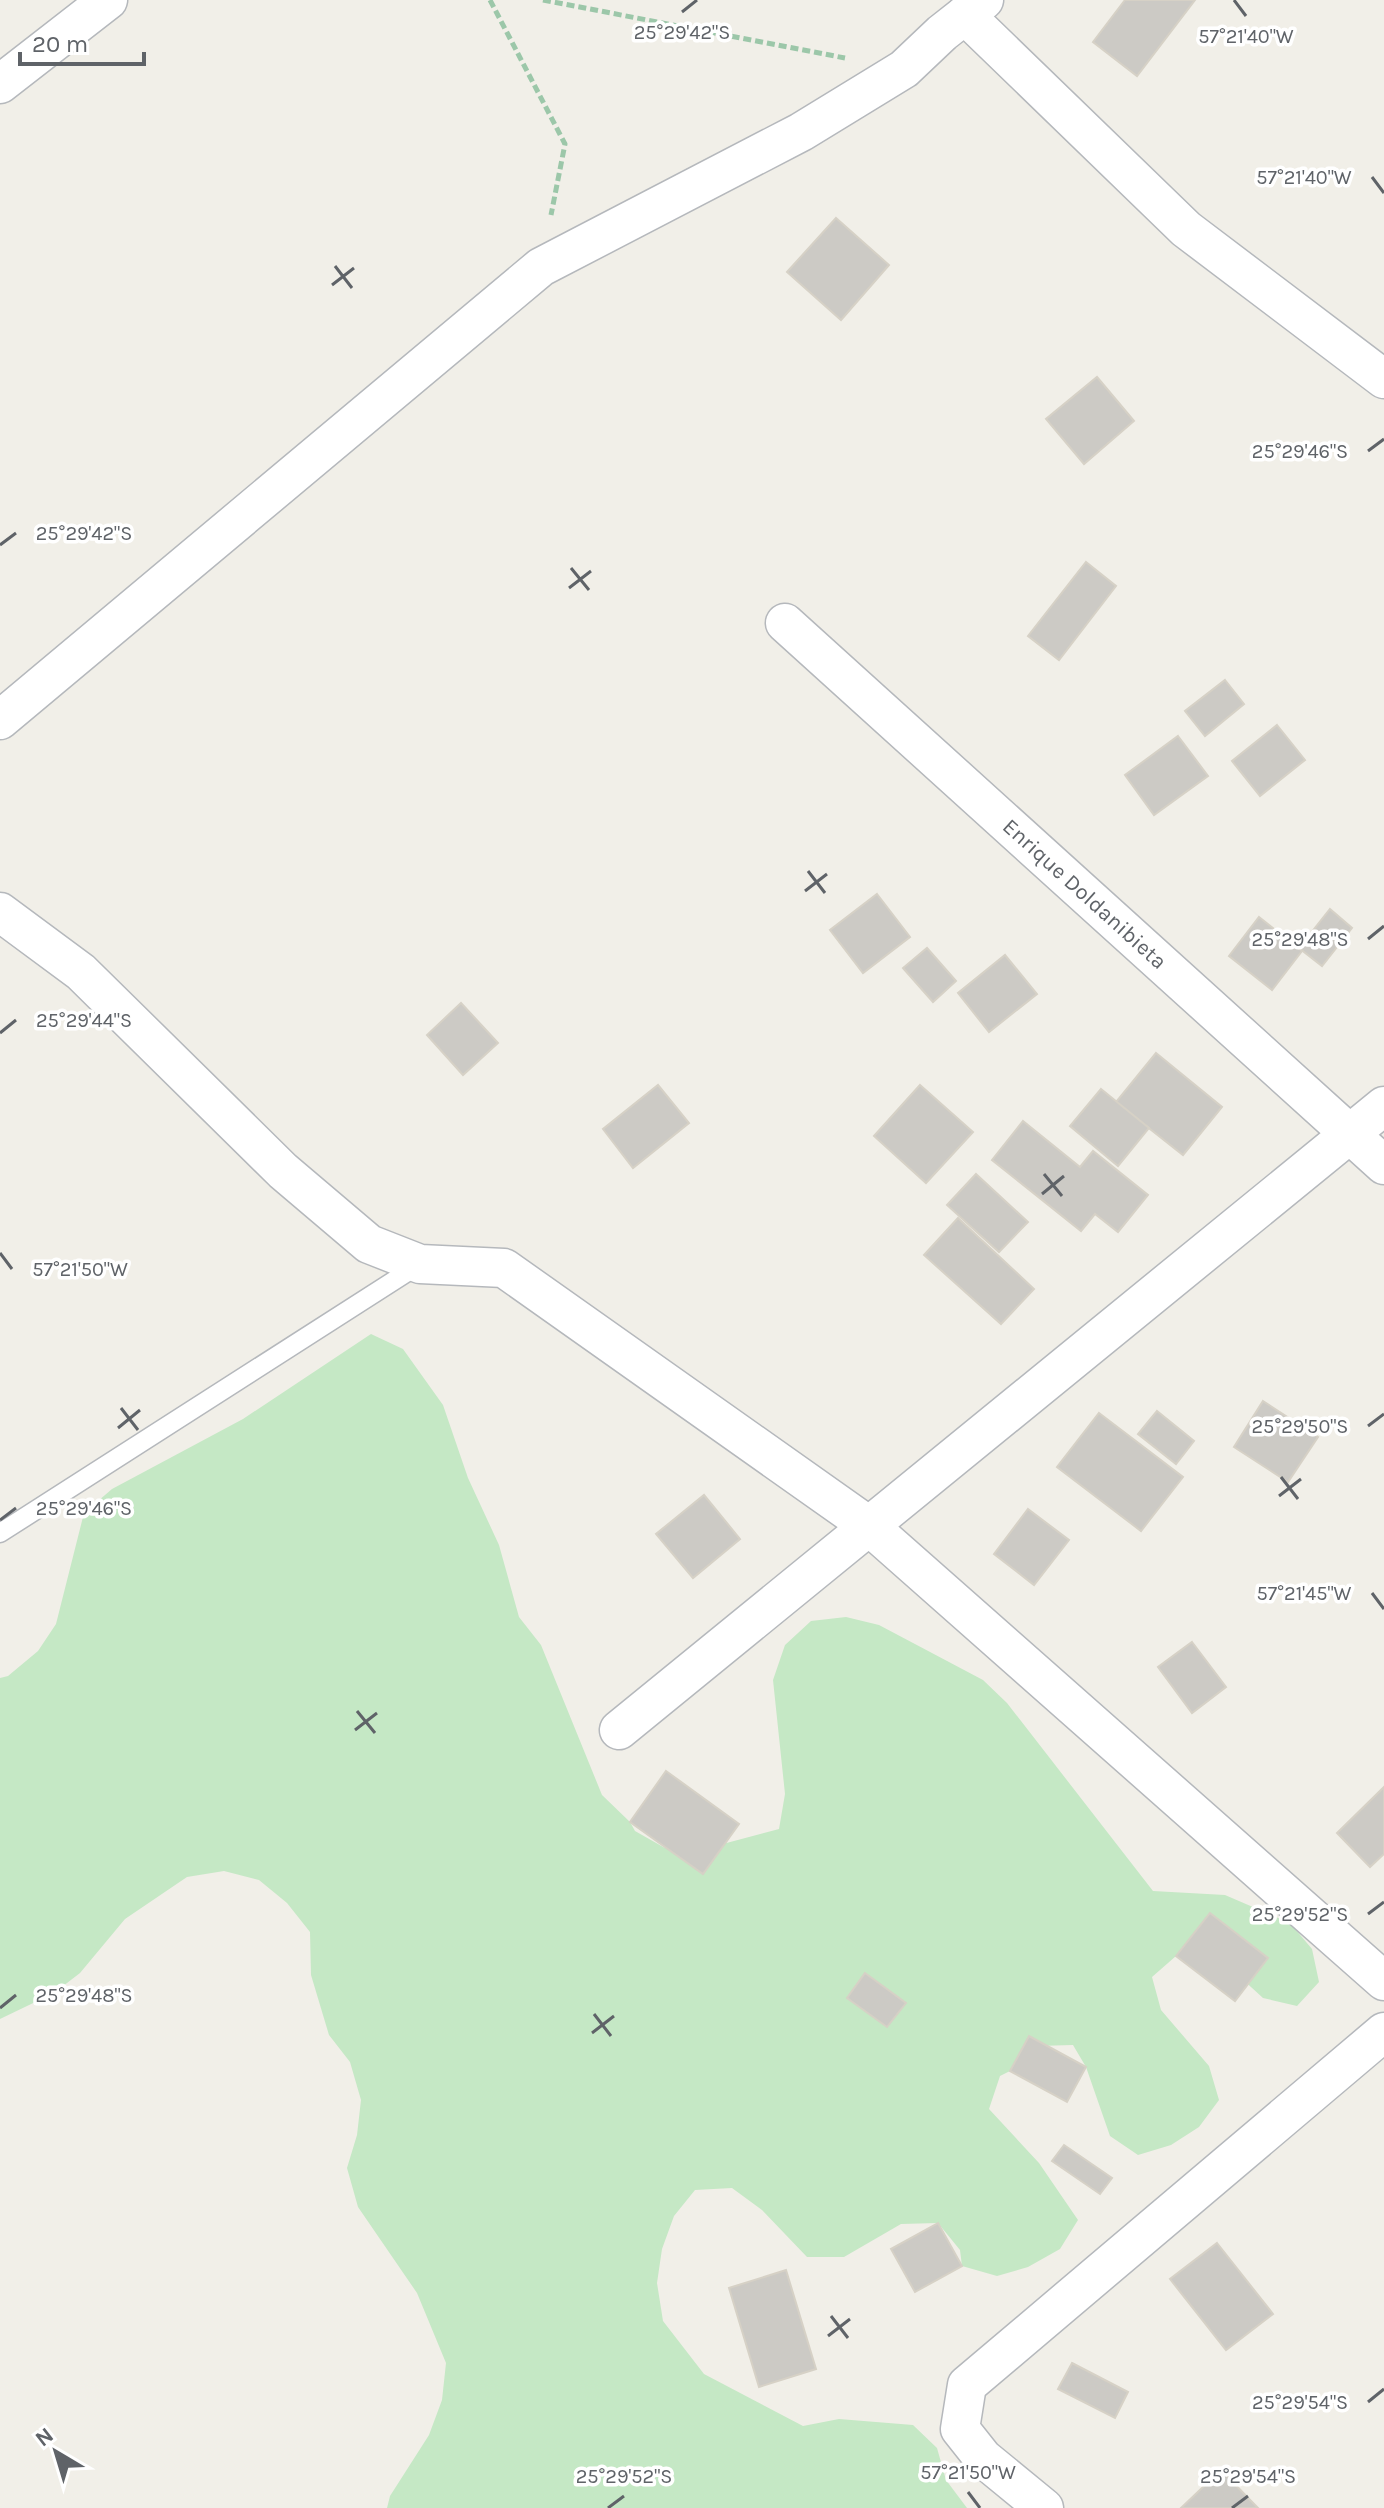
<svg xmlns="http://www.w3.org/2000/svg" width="1384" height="2508" viewBox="0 0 1384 2508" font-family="Karla,sans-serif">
<rect width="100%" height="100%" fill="#f1efe8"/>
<polygon fill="#c5e8c5" points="371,1334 403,1349 443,1405 468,1478 499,1545 519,1617 541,1645 602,1795 630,1822 635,1831 665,1848 704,1849 779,1829 785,1794 773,1680 785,1645 811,1621 846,1617 879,1625 983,1680 1007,1703 1153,1891 1225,1895 1290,1923 1312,1949 1319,1982 1297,2006 1263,1998 1239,1976 1211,1958 1176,1956 1152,1977 1161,2010 1209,2066 1219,2100 1199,2127 1171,2145 1138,2155 1110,2136 1086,2067 1073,2045 1037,2046 1010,2071 1000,2076 989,2109 1039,2163 1078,2220 1060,2249 1028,2267 997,2276 962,2266 960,2250 938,2223 901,2224 844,2257 807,2257 762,2210 732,2188 695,2190 674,2216 662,2249 657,2283 663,2321 704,2374 803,2426 839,2419 913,2425 937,2448 946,2480 967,2508 387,2508 390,2496 429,2435 442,2400 446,2363 417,2293 358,2207 347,2168 357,2135 361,2100 350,2062 329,2035 311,1975 310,1932 287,1903 259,1880 224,1871 187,1877 125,1919 80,1973 54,1993 0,2019 0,1678 8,1676 38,1651 56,1624 84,1513 112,1489 243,1419"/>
<g fill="#cccac5" stroke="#d6d1c6" stroke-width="2">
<polygon points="1125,0 1195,0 1137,76 1093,42"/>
<polygon points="836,218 889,265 841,320 787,272"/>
<polygon points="1097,377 1134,421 1084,464 1046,419"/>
<polygon points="1086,562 1116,586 1059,660 1028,636"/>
<polygon points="1225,680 1244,704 1205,736 1185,711"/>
<polygon points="1277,725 1305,760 1260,796 1232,761"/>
<polygon points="1178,736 1208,776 1154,815 1125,775"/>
<polygon points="877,894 910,937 863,973 830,930"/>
<polygon points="1330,909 1352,928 1322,966 1299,948"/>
<polygon points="1259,917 1302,951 1272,990 1229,956"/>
<polygon points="927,948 956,981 933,1002 903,968"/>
<polygon points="1005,955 1037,994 989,1032 958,993"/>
<polygon points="461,1003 498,1043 463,1075 427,1035"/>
<polygon points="1156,1053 1222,1107 1183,1155 1116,1102"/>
<polygon points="658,1085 689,1123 633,1168 603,1129"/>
<polygon points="920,1085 973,1132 926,1183 874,1136"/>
<polygon points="1101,1089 1149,1128 1118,1166 1070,1126"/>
<polygon points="1023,1121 1080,1167 1093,1151 1148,1195 1118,1232 1095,1214 1081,1231 992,1160"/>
<polygon points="976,1174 1028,1222 999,1252 947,1205"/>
<polygon points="958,1218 1034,1289 1001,1324 924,1255"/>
<polygon points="1263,1401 1318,1437 1288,1482 1234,1447"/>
<polygon points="1157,1411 1194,1441 1176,1464 1138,1434"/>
<polygon points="1099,1413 1183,1477 1141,1531 1057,1467"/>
<polygon points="704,1495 740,1539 693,1578 656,1534"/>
<polygon points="1028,1509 1069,1540 1034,1585 994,1554"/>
<polygon points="1192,1642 1226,1687 1192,1713 1158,1667"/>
<polygon points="666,1771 739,1824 703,1874 630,1822"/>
<polygon points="1384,1787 1384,1854 1370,1867 1337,1833"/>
<polygon points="1210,1913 1268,1958 1235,2001 1176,1956"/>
<polygon points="865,1973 906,2003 887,2027 847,1998"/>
<polygon points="1029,2036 1086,2067 1067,2102 1010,2071"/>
<polygon points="1064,2145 1112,2178 1100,2194 1052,2161"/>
<polygon points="938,2223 962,2266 915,2292 891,2249"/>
<polygon points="1217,2243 1273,2314 1226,2350 1170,2279"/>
<polygon points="786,2270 816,2369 759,2387 729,2288"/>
<polygon points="1072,2363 1128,2392 1115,2418 1058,2389"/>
<polygon points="1221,2470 1258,2508 1181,2508"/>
</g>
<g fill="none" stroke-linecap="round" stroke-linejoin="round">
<defs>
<polyline id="service" points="0,1533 420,1264"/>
<g id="minor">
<polyline points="965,15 1186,229 1384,379"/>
<polyline points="0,84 108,0"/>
<path id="s1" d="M785,623L1384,1165"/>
<polyline points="0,720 541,267 801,132 904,69 942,33 984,0"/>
<polyline points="0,912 81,972 283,1171 369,1244 420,1264 504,1268 869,1526 1384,1981"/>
<polyline points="619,1730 1384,1106"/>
<polyline points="1044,2508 983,2458 960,2429 967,2385 1384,2032"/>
</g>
</defs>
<use href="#service" stroke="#b5b8bc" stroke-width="21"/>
<use href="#minor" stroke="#b5b8bc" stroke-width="41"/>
<g stroke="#9cc7a9" stroke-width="5" stroke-dasharray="8 4" stroke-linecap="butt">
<polyline points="490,0 565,144 551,215"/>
<polyline points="543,0 845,58"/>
</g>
<use href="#service" stroke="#fff" stroke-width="18"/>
<use href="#minor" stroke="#fff" stroke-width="38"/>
</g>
<path fill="none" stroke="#5f6368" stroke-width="3" d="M1234,0L1246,16M682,12L697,0M1372,177L1384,193M335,266L352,288M332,285L354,268M1368,451L1384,439M0,545L16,533M571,568L589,590M569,588L591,571M808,871L825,893M805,891L827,874M1368,939L1384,926M0,1033L16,1020M1044,1174L1062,1196M1042,1194L1064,1176M0,1253L12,1269M121,1408L138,1430M1368,1426L1384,1414M118,1428L140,1410M1281,1477L1298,1499M1279,1496L1301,1479M0,1520L16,1508M1372,1593L1384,1609M357,1711L375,1733M355,1730L377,1713M1368,1914L1384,1902M0,2008L16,1995M594,2014L611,2036M592,2033L614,2016M831,2316L848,2338M828,2336L850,2319M1368,2402L1384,2389M968,2492L980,2508M608,2508L624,2496M1232,2508L1248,2496"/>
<g text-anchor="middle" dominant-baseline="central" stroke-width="7" stroke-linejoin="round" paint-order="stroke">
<g font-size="22" fill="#5f6368" stroke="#fff">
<text stroke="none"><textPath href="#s1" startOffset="404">Enrique Doldanibieta</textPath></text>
</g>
</g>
<g font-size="20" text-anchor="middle" fill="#5f6368" stroke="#fff" stroke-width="7" stroke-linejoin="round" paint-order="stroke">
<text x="682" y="39">25°29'42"S</text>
<text x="1246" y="43">57°21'40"W</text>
<text x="1304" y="184">57°21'40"W</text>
<text x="1300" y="458">25°29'46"S</text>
<text x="84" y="540">25°29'42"S</text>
<text x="1300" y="946">25°29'48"S</text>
<text x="84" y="1027">25°29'44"S</text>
<text x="80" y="1276">57°21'50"W</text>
<text x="1300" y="1433">25°29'50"S</text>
<text x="84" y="1515">25°29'46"S</text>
<text x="1304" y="1600">57°21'45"W</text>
<text x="1300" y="1921">25°29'52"S</text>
<text x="84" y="2002">25°29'48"S</text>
<text x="1300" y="2409">25°29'54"S</text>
<text x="968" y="2479">57°21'50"W</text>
<text x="624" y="2483">25°29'52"S</text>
<text x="1248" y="2483">25°29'54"S</text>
</g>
<g transform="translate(56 2452) rotate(322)" stroke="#ffffff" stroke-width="6" paint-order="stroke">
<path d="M0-6L14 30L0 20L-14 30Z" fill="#5f6368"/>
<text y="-12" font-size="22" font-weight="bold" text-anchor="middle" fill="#5f6368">N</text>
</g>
<path d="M20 52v12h124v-12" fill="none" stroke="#5f6368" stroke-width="4"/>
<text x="32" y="52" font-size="24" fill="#5f6368" stroke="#ffffff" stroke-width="6" paint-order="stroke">20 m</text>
</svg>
